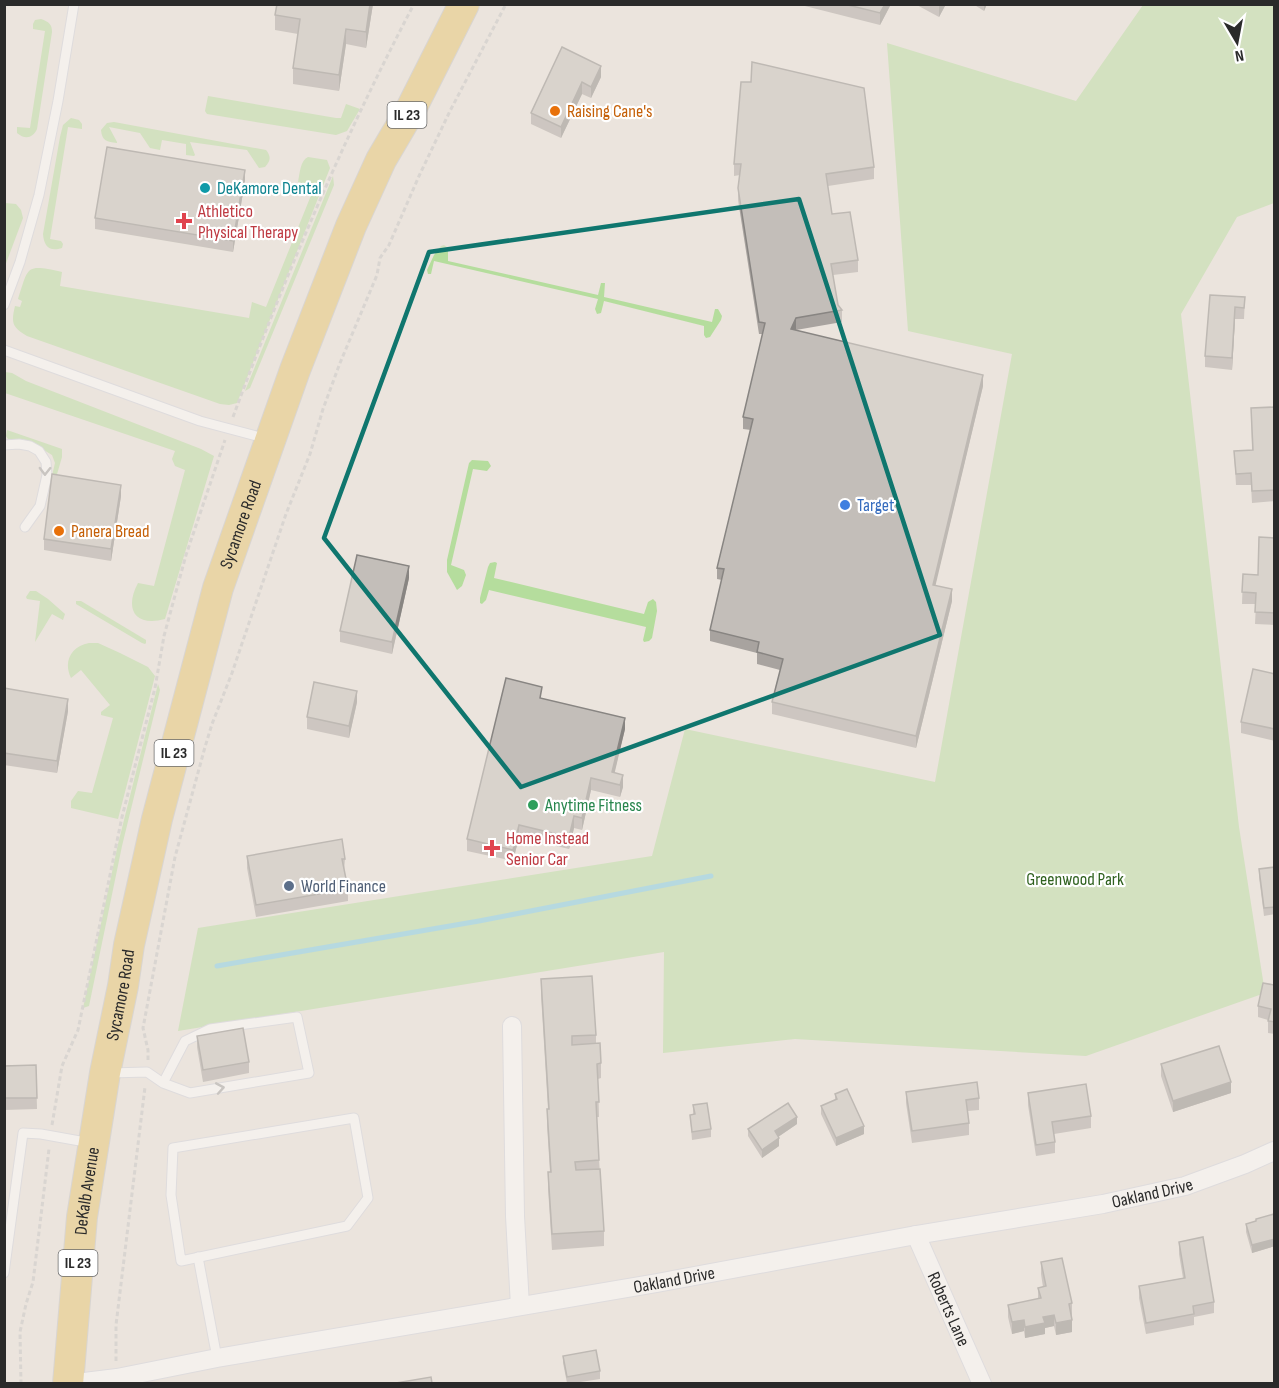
<svg xmlns="http://www.w3.org/2000/svg" width="1279" height="1388" viewBox="0 0 1279 1388" font-family="'Sofia Sans Condensed',sans-serif">
<rect width="100%" height="100%" fill="#ebe4dd"/>
<g fill="#b5dd9d">
<polygon points="1143,5 1274,5 1274,203 1237,217 1181,314 1239,827 1265,993 1086,1056 795,1039 663,1053 664,952 178,1031 198,928 652,856 685,729 935,782 1012,354 908,331 887,43 1076,101"/>
<path d="M41,19C49,22 52,24 52,32L37,129C33,138 25,140 17,133V127L30,128L45,31L33,29V24L35,20Z"/>
<polygon points="208,96 336,118 341,118 346,104 360,109 347,131 336,135 207,114 205,111"/>
<path d="M71,118L79,120L82,124V129L68,127L50,239L61,241L63,244L62,248C49,252 44,246 43,234L60,137L63,125Z"/>
<path d="M114,122L266,150C271,156 271,161 265,167L259,168L247,150L190,142L195,155L194,156L186,155V144L162,140L160,150L150,148L140,133L109,127L117,142V143C107,142 102,141 101,130L107,123Z"/>
<path d="M308,157L327,160L330,168L237,403L229,405L220,404L27,336C12,327 11,323 15,306L20,307L22,301L18,299C29,266 25,264 62,272L60,286L249,318L252,302L266,307L314,188L298,182C300,173 300,161 308,157Z"/>
<polygon points="333,176 334,185 250,388 245,391"/>
<polygon points="5,203 16,204 21,210 23,218 5,266"/>
<polygon points="444,245 448,248 448,261 598,295 601,283 605,283 604,297 712,322 715,309 718,309 722,316 721,320 710,337 706,338 704,335 704,326 604,301 601,313 597,314 595,309 598,299 434,261 431,274 428,274 427,270 434,255 441,246"/>
<path d="M5,372L12,373L26,381L201,449L214,456L165,619C135,627 124,609 138,583L154,586L185,470L175,466L172,459L175,451L5,393Z"/>
<polygon points="7,430 62,449 62,457 55,481 51,480 55,463 52,455 31,442 22,439 8,439 6,436"/>
<polygon points="472,460 488,461 491,466 487,471 473,469 451,565 464,570 466,575 462,586 457,590 447,572 447,560 469,463"/>
<polygon points="495,562 497,563 494,578 644,614 648,602 653,599 656,602 657,611 652,638 649,641 644,642 643,640 646,627 489,590 486,600 482,604 480,603 480,598 488,567 490,563"/>
<polygon points="30,591 36,591 48,599 65,614 63,620 52,614 35,642 40,601 27,599 26,597"/>
<polygon points="76,601 81,601 146,640 146,643 145,644 142,643 76,604"/>
<path d="M89,643H98L120,653L148,667L155,676L118,819L71,808V801L78,791L92,793L113,718L101,715V712L110,705L81,670L71,678C63,662 71,646 89,643Z"/>
<polygon points="158,684 160,690 122,846 89,1006 83,1008 118,844"/>
</g>
<g fill="none" stroke-linecap="round" stroke-linejoin="round">
<polyline stroke="#77cce5" stroke-width="5" points="217,966 479,921 711,876"/>
<defs>
<g id="lane">
<polyline points="4,305 20,262 39,195 58,101 74,4"/>
<polyline points="4,350 200,421 268,439"/>
<polyline points="4,445 19,444 30,446 39,451 46,462 47,475 40,506 25,527"/>
<polyline points="110,1073 147,1072 163,1083 190,1093 309,1073 297,1017 210,1029 185,1041 163,1083"/>
<polygon points="354,1118 368,1198 347,1226 181,1261 171,1195 173,1148"/>
<polyline points="198,1257 217,1358"/>
<polyline points="4,1273 23,1133 41,1134 91,1143"/>
</g>
<g id="street">
<polyline points="512,1026 515,1216 520,1306"/>
<path id="s1" d="M916,1235L982,1384"/>
<path id="s2" d="M68,1384L117,1378L217,1358L657,1283L916,1235L1103,1204L1185,1186L1245,1164L1274,1151"/>
</g>
<g id="primary">
<path id="s3" d="M68,1384L82,1217L105,1073L123,986L129,945L157,819L218,588L295,370L351,226L381,160L411,109L464,4"/>
</g>
</defs>
<use href="#lane" stroke="#cfd2dd" stroke-width="11"/>
<use href="#street" stroke="#cfd2dd" stroke-width="20"/>
<use href="#primary" stroke="#c3c3c3" stroke-width="32"/>
<g stroke="#c3c3c3" stroke-width="3" stroke-dasharray="4.5 3" stroke-linecap="butt">
<path d="M233,417C285,276 344,137 414,4"/>
<polyline points="148,1060 148,1050 143,1028 175,857 205,747 212,724 232,673 286,514 310,454 323,409 340,363 377,275 380,258 389,245 419,176 450,111 506,4"/>
<polyline points="52,1125 62,1066 78,1030 122,817 155,688 164,636 186,555 225,440"/>
<polyline points="116,1361 116,1325 145,1087"/>
<polyline points="21,1384 20,1332 26,1304 33,1282 49,1149"/>
</g>
<use href="#lane" stroke="#fff" stroke-width="9"/>
<use href="#street" stroke="#fff" stroke-width="18"/>
<use href="#primary" stroke="#e6c466" stroke-width="30"/>
</g>
<g fill="#a8a39f">
<polygon points="373,4 366,48 346,44 339,91 293,84 293,68 298,34 275,30 275,15"/>
<polygon points="797,4 891,4 880,25"/>
<polygon points="915,4 946,4 939,17"/>
<polygon points="973,4 987,4 984,11"/>
<polygon points="562,47 601,77 591,98 582,94 561,138 531,124 531,113"/>
<polygon points="734,164 874,167 874,179 828,186 832,214 858,260 858,272 833,275 838,305 842,310 842,322 796,330 983,386 935,585 952,601 916,748 772,714 772,702 780,670 757,664 757,653 710,641 710,630 722,580 717,579 717,568 751,430 743,429 743,417 763,334 759,334 738,200 738,188 740,175 734,176"/>
<polygon points="245,181 233,252 95,229 95,218"/>
<polygon points="1210,295 1245,297 1244,319 1235,319 1232,370 1205,367 1205,356"/>
<polygon points="1275,407 1275,501 1252,503 1251,485 1236,485 1234,451 1252,450 1251,408"/>
<polygon points="121,496 111,561 44,550 44,539"/>
<polygon points="1275,538 1275,625 1255,624 1256,604 1242,604 1243,574 1258,575"/>
<polygon points="409,578 392,654 340,642 340,631"/>
<polygon points="1275,674 1275,741 1241,733 1241,722"/>
<polygon points="4,688 68,711 57,773 4,765"/>
<polygon points="542,698 625,729 614,773 623,787 620,797 591,790 582,830 574,828 569,849 519,837 513,861 467,851 467,839"/>
<polygon points="357,702 349,738 307,729 307,717"/>
<polygon points="247,856 345,859 344,871 348,889 348,901 256,917 247,868"/>
<polygon points="1275,867 1275,914 1264,916 1259,877 1259,869"/>
<polygon points="541,979 596,1035 596,1044 601,1063 601,1078 598,1079 599,1117 596,1117 604,1231 604,1246 552,1250 548,1188 548,1172 550,1172 547,1125 547,1109 548,1109 541,995"/>
<polygon points="1275,984 1275,1034 1268,1033 1268,1020 1258,1017 1258,1006"/>
<polygon points="197,1036 249,1062 249,1073 203,1082 197,1047"/>
<polygon points="1161,1064 1231,1093 1173,1112 1161,1076"/>
<polygon points="36,1065 37,1109 4,1110 4,1066"/>
<polygon points="906,1092 979,1098 979,1110 968,1111 969,1123 969,1135 912,1143 906,1103"/>
<polygon points="1028,1093 1091,1116 1091,1128 1054,1134 1055,1142 1055,1153 1036,1156 1028,1105"/>
<polygon points="835,1094 864,1134 836,1146 821,1114 821,1106 835,1100"/>
<polygon points="693,1105 711,1129 711,1137 692,1140 690,1115 693,1114"/>
<polygon points="797,1124 778,1137 779,1146 762,1158 748,1136 748,1129"/>
<polygon points="1275,1215 1275,1246 1252,1253 1246,1232 1246,1224"/>
<polygon points="1179,1242 1214,1302 1214,1313 1194,1317 1194,1325 1146,1334 1139,1298 1139,1286 1183,1278 1179,1254"/>
<polygon points="1041,1262 1072,1303 1072,1332 1056,1335 1054,1326 1045,1328 1045,1334 1025,1338 1024,1331 1012,1334 1008,1317 1008,1305 1038,1299 1038,1288 1043,1287 1041,1274"/>
<polygon points="563,1356 600,1371 600,1379 574,1383 567,1383 563,1363"/>
</g>
<g fill="#888582">
<polygon points="370,4 373,4 366,48 366,32"/>
<polygon points="885,4 891,4 880,25 880,13"/>
<polygon points="939,4 946,4 939,17"/>
<polygon points="984,4 987,4 984,11"/>
<polygon points="346,29 346,44 339,91 339,75"/>
<polygon points="601,66 601,77 591,98 591,87"/>
<polygon points="582,82 582,94 561,138 561,127"/>
<polygon points="245,170 245,181 233,252 233,241"/>
<polygon points="1235,307 1235,319 1232,370 1232,358"/>
<polygon points="796,318 796,329 791,341 791,329"/>
<polygon points="983,375 983,386 933,596 933,585"/>
<polygon points="121,485 121,496 111,561 111,549"/>
<polygon points="409,566 409,578 392,654 392,642"/>
<polygon points="952,589 952,601 916,748 916,736"/>
<polygon points="357,691 357,702 349,738 349,726"/>
<polygon points="68,699 68,711 57,773 57,761"/>
<polygon points="625,718 625,729 612,784 612,772"/>
<polygon points="623,775 623,787 620,797 620,785"/>
<polygon points="591,778 591,790 582,830 582,818"/>
<polygon points="574,816 574,828 569,849 569,837"/>
<polygon points="519,825 519,837 513,861 513,850"/>
<polygon points="1231,1082 1231,1093 1173,1112 1173,1101"/>
<polygon points="797,1117 797,1124 775,1139 775,1131"/>
<polygon points="864,1126 864,1134 836,1146 836,1138"/>
<polygon points="779,1138 779,1146 762,1158 762,1150"/>
<polygon points="1275,1239 1275,1246 1252,1253 1252,1245"/>
<polygon points="1054,1315 1054,1326 1045,1328 1045,1334 1025,1338 1025,1327 1043,1317"/>
<polygon points="1024,1320 1024,1331 1012,1334 1012,1322"/>
<polygon points="1072,1320 1072,1332 1056,1335 1056,1323"/>
</g>
<g fill="#c3beb9" stroke="#888582" stroke-width="1.5">
<polygon points="277,4 370,4 366,32 346,29 339,75 293,68 300,19 275,15"/>
<polygon points="844,4 885,4 880,13"/>
<polygon points="562,47 601,66 591,87 582,82 561,127 531,113"/>
<polygon points="752,62 864,88 874,167 826,174 832,214 850,212 858,260 831,264 838,305 842,310 796,318 791,329 983,375 933,585 952,589 916,736 772,702 783,659 757,652 759,642 710,630 724,569 717,568 753,419 743,417 765,323 759,322 738,188 741,164 734,164 741,82 751,82"/>
<polygon points="107,147 245,170 233,241 95,218"/>
<polygon points="1210,295 1245,297 1244,308 1235,307 1232,358 1205,356"/>
<polygon points="1275,407 1275,490 1252,491 1251,473 1236,474 1234,451 1253,450 1251,408"/>
<polygon points="52,474 121,485 111,549 44,539"/>
<polygon points="1259,537 1275,538 1275,613 1255,612 1256,593 1242,592 1243,574 1258,575"/>
<polygon points="357,555 409,566 392,642 340,631"/>
<polygon points="1253,669 1275,674 1275,729 1241,722"/>
<polygon points="506,678 542,687 540,698 625,718 612,772 623,775 620,785 591,778 582,818 574,816 569,837 519,825 513,850 467,839"/>
<polygon points="314,682 357,691 349,726 307,717"/>
<polygon points="4,688 68,699 57,761 4,753"/>
<polygon points="342,839 345,859 342,859 348,889 256,905 247,856"/>
<polygon points="1275,867 1275,907 1264,908 1259,869"/>
<polygon points="592,976 596,1035 572,1036 572,1045 600,1043 601,1063 597,1064 599,1102 596,1102 599,1160 575,1162 576,1170 600,1169 604,1231 552,1234 548,1172 551,1172 547,1109 549,1109 541,979"/>
<polygon points="1263,983 1274,985 1275,984 1275,1022 1268,1021 1271,1009 1258,1006"/>
<polygon points="243,1028 249,1062 203,1070 197,1036"/>
<polygon points="1219,1046 1231,1082 1173,1101 1161,1064"/>
<polygon points="36,1065 37,1098 4,1098 4,1066"/>
<polygon points="977,1082 979,1098 966,1100 969,1123 912,1131 906,1092"/>
<polygon points="1086,1084 1091,1116 1052,1122 1055,1142 1036,1145 1028,1093"/>
<polygon points="847,1089 864,1126 836,1138 821,1106 837,1099 835,1094"/>
<polygon points="707,1103 711,1129 692,1132 690,1115 695,1114 693,1105"/>
<polygon points="788,1103 797,1117 775,1131 779,1138 762,1150 748,1129"/>
<polygon points="1274,1214 1275,1239 1252,1245 1246,1224 1256,1221 1256,1219"/>
<polygon points="1203,1237 1214,1302 1193,1306 1194,1314 1146,1323 1139,1286 1185,1278 1179,1242"/>
<polygon points="1062,1258 1072,1303 1069,1304 1072,1320 1056,1323 1054,1315 1043,1317 1045,1323 1025,1327 1024,1320 1012,1322 1008,1305 1041,1298 1038,1288 1046,1286 1041,1262"/>
<polygon points="596,1350 600,1371 567,1377 563,1356"/>
<polygon points="431,1377 432,1383 396,1383"/>
</g>
<defs><path id="oneway-chevron" d="M-2-3.5L2.5 0L-2 3.5" fill="none" stroke-width="1.6" stroke-linecap="round" stroke-linejoin="round" transform="scale(1.5)"/></defs>
<g stroke="#9f9f9f">
<use href="#oneway-chevron" transform="translate(45 471) rotate(91)"/>
<use href="#oneway-chevron" transform="translate(220 1088) rotate(-10)"/>
</g>
<path d="M0 0H1279V1388H0ZM799,199L940,635L521,787L324,538L429,252Z" fill="#ebe4dd" fill-opacity=".55" fill-rule="evenodd"/>
<path fill="none" stroke="#0f766e" stroke-width="4.5" stroke-linejoin="round" d="M799,199L940,635L521,787L324,538L429,252Z"/>
<g fill="#e8710a" stroke="#fff" stroke-width="2">
<circle cx="555" cy="111" r="6"/>
<circle cx="59" cy="531" r="6"/>
</g>
<circle fill="#0f9aa8" stroke="#fff" stroke-width="2" cx="205" cy="188" r="6"/>
<g fill="#e0444e" stroke="#fff" stroke-width="2">
<path d="M181 212h6v6h6v6h-6v6h-6v-6h-6v-6h6z"/>
<path d="M489 839h6v6h6v6h-6v6h-6v-6h-6v-6h6z"/>
</g>
<circle fill="#3f7fe0" stroke="#fff" stroke-width="2" cx="845" cy="505" r="6"/>
<circle fill="#2e9e5b" stroke="#fff" stroke-width="2" cx="533" cy="805" r="6"/>
<circle fill="#5c6f8a" stroke="#fff" stroke-width="2" cx="289" cy="886" r="6"/>
<g text-anchor="middle" dominant-baseline="central" stroke-width="4.5" stroke-linejoin="round" paint-order="stroke">
<g fill="#fff" stroke="#6a6a6a" stroke-width="1.5">
<rect x="387.5" y="102" width="39" height="26" rx="4.5"/>
<rect x="154.5" y="740" width="39" height="26" rx="4.5"/>
<rect x="58.5" y="1250" width="39" height="26" rx="4.5"/>
</g>
<g font-size="16" font-weight="bold" fill="#2a2a2a">
<text x="407" y="115">IL 23</text>
<text x="174" y="753">IL 23</text>
<text x="78" y="1263">IL 23</text>
</g>
<g font-size="18" fill="#c56008" stroke="#fff" text-anchor="start">
<text x="567" y="111">Raising Cane's</text>
<text x="71" y="531">Panera Bread</text>
</g>
<g font-size="18" fill="#0d838f" stroke="#fff" text-anchor="start">
<text x="217" y="188">DeKamore Dental</text>
</g>
<g font-size="18" fill="#be3a42" stroke="#fff" text-anchor="start">
<text x="198" y="211">Athletico<tspan x="198" dy="21">Physical Therapy</tspan></text>
<text x="506" y="838">Home Instead<tspan x="506" dy="21">Senior Car</tspan></text>
</g>
<g font-size="18" fill="#366cbe" stroke="#fff" text-anchor="start">
<text x="857" y="505">Target</text>
</g>
<g font-size="18" fill="#2a2a2a" stroke="#fff">
<text stroke="none"><textPath href="#s3" startOffset="879">Sycamore Road</textPath></text>
<text stroke="none"><textPath href="#s3" startOffset="393">Sycamore Road</textPath></text>
<text stroke="none"><textPath href="#s3" startOffset="194">DeKalb Avenue</textPath></text>
<text stroke="none"><textPath href="#s2" startOffset="1101">Oakland Drive</textPath></text>
<text stroke="none"><textPath href="#s2" startOffset="615">Oakland Drive</textPath></text>
<text stroke="none"><textPath href="#s1" startOffset="81">Roberts Lane</textPath></text>
</g>
<g font-size="18" fill="#27864d" stroke="#fff" text-anchor="start">
<text x="545" y="805">Anytime Fitness</text>
</g>
<g font-size="18" fill="#2f611f" stroke="#fff">
<text x="1075" y="879">Greenwood Park</text>
</g>
<g font-size="18" fill="#4e5e75" stroke="#fff" text-anchor="start">
<text x="301" y="886">World Finance</text>
</g>
</g>
<rect width="1279" height="1388" fill="none" stroke="#2a2a2a" stroke-width="12"/>
<g transform="translate(1237 42) rotate(170)" stroke="#ffffff" stroke-width="4.5" paint-order="stroke">
<path d="M0-4.5L10 22L0 15L-10 22Z" fill="#2a2a2a"/>
<text y="-9" font-size="16" font-weight="bold" text-anchor="middle" fill="#2a2a2a">N</text>
</g>
</svg>
